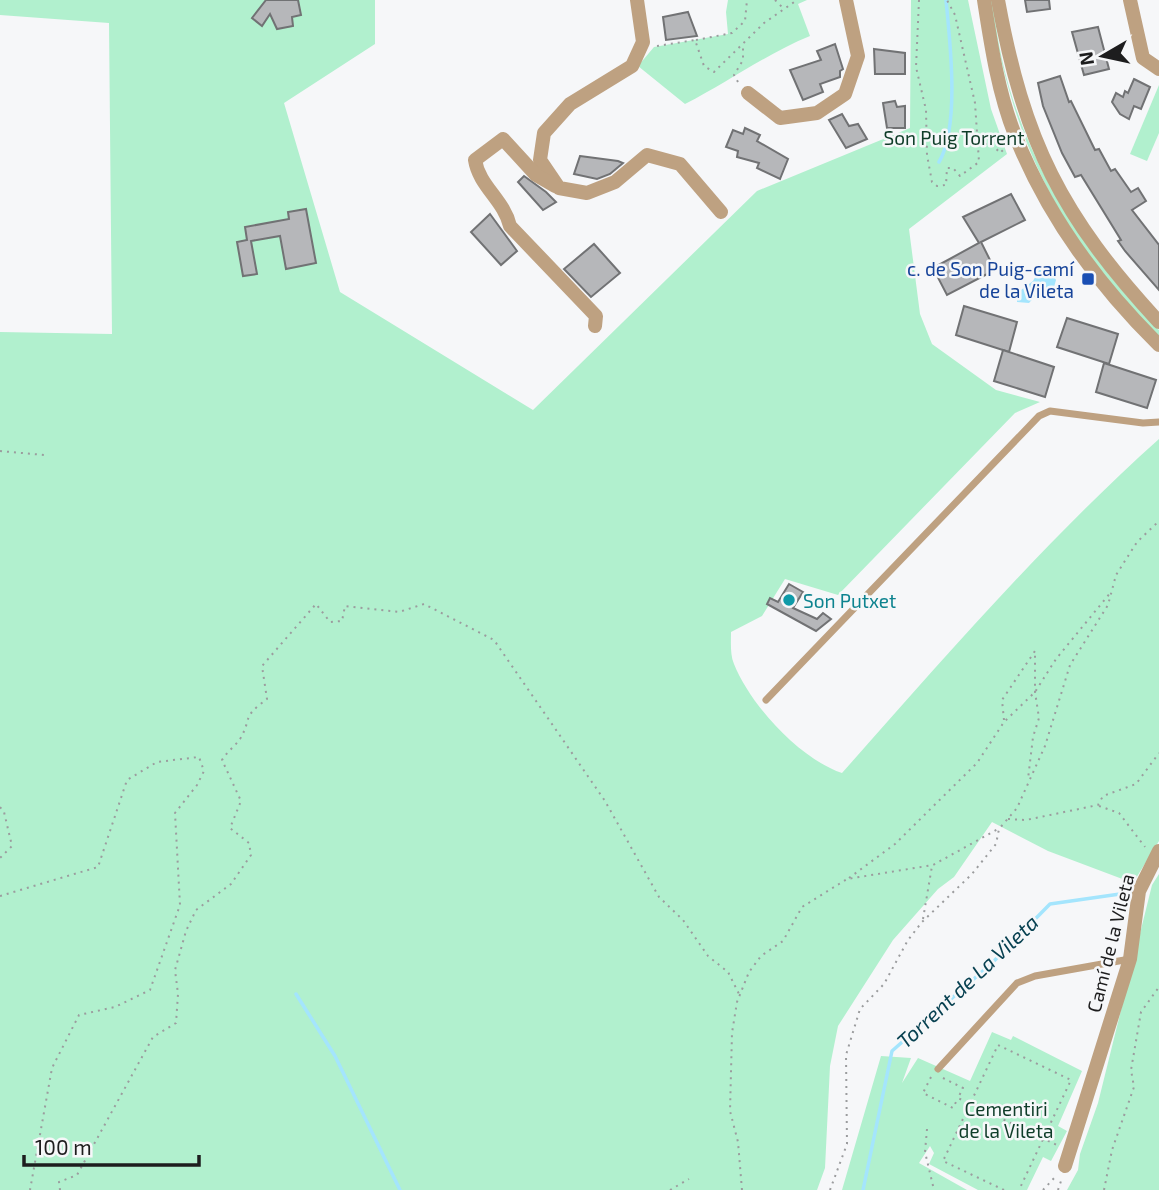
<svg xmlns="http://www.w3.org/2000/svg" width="1159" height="1190" viewBox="0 0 1159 1190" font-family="'Exo 2',sans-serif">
<rect width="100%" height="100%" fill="#f6f7f9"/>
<g fill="#b1f0ce">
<path d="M0,0H375V44L284,103L340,292L533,410L757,191L910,128L911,0H968L991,109L1007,154L909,229L920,314L932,344L996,390L1040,402L1015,413L838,595L785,579L762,616L731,632C731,642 730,655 734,664C751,706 800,759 842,773C944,658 1045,541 1159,439V841L1133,883L1048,851L992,822L954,877L938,889L893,940L838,1026L830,1066L825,1168L817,1190H0V332L112,334L109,23L0,15Z"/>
<path d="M728,0H807L798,4L810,36C766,54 728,82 685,104L638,66L654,47L728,34L726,12Z"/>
<path d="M989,0H993C1003,126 1071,243 1159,330V337C1056,230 1014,145 989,0Z"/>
<polygon points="1159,85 1159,133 1147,161 1130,154"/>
<polygon points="1159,874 1159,1190 1067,1190 1078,1170 1080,1154 1098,1103 1152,885"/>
<polygon points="992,1032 1011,1040 1013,1036 1082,1071 1058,1126 1067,1131 1051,1161 1043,1157 1027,1190 978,1190 929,1164 934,1153 930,1146 919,1163 967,1190 842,1190 881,1056 911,1058 902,1083 918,1058 970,1081"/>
</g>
<polygon fill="#a4e5fd" points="1039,270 1051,271 1056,280 1054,287 1037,294 1029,303 1017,302 1017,293 1033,281"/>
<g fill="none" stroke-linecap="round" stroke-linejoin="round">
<g stroke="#a4e5fd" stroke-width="3.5">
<path d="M939,162C960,126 950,42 946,0"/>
<polyline points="296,994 335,1056 400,1190"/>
<polyline points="863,1190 892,1051 993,962 1050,904 1134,892"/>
</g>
</g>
<g fill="#b6b7ba" stroke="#717274" stroke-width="2">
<polygon points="266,0 298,0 301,15 292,17 293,26 277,29 270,14 262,26 252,18"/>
<polygon points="1025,0 1049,0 1050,9 1027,12"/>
<polygon points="688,12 697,36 666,40 663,17"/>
<polygon points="1098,27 1109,69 1084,75 1072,32"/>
<polygon points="835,44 843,69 840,71 840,77 820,84 823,92 803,100 790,70 821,60 817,51"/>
<polygon points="874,49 905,53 905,74 875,74"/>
<polygon points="1060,76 1069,102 1071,101 1095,150 1099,149 1111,171 1115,169 1131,192 1138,188 1146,201 1132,210 1159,245 1159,290 1125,251 1118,241 1121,240 1081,175 1075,177 1062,153 1043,106 1038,83"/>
<polygon points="1134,79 1150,87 1141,109 1134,106 1129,119 1120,114 1112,102 1116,93 1123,97 1125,91 1128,93"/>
<polygon points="895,101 897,107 905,106 905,128 887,128 883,103"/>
<polygon points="842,114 849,126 858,124 867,139 846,148 829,120"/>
<polygon points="745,128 760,135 757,141 788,159 780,179 757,168 759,163 737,157 738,151 726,147 733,130 743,134"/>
<polygon points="580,156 618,161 623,163 610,174 597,179 574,174"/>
<polygon points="524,176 546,192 556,202 543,210 518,182"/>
<polygon points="1011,194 1025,220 981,242 995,270 947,295 933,268 979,243 963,217"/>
<polygon points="306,209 316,263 286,269 280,236 251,241 257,274 243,276 237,242 247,240 245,227 289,219 288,212"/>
<polygon points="490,214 517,251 501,265 471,232"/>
<polygon points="594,244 620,273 591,297 564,269"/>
<polygon points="964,306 1017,322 1009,352 956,335"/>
<polygon points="1067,318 1118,334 1109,364 1057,347"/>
<polygon points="1003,350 1054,367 1045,397 994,381"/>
<polygon points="1104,363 1156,380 1147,408 1096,392"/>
<polygon points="789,584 803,592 793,608 817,619 823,613 831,619 816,631 767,604 770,598 778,602"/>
</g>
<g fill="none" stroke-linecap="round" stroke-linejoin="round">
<g stroke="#9b9c9e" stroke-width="2" stroke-dasharray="2 5" stroke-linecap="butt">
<polyline points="775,0 783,8"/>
<polyline points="919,0 916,67 926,110 927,155 932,182 937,186 946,185 947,168 953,168 960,176 979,162 975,103 955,15 947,0"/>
<polyline points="696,40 732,33 745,21 747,0"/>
<polyline points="657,46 695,40 704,66 714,72 764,23 797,0"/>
<polyline points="738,82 734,75 743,60 743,44"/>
<polyline points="978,144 992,144 1000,153 1005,148"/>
<polyline points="0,451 44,455"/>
<polyline points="1004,720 1002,700 1035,651 1035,692 1039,718 1033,737 1028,779"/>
<polyline points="1099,806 1119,813 1145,847"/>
<polyline points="0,807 4,812 12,846 0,858"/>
<polyline points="1008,819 1026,820 1098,805 1103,796 1136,784 1159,753"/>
<polyline points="849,878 895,844 977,763 1004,722 1035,692 1056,659 1111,592"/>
<polyline points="0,896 98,867 127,780 157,762 199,757 204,771 197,785 175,813 180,905 150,990 115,1007 79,1015 52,1068 30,1190"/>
<polyline points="923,919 932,866"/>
<polyline points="931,1077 923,1093 953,1108 958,1098"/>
<polyline points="943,1078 963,1088 958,1098 1059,1146"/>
<polyline points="927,1129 925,1152 934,1190"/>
<path d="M60,1190L59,1182L77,1175L153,1037L176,1023L178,994L175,970L186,931L196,910L231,884L251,855L249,843L230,828L241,801L222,760C227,752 235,746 240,739C253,717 240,719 267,699L262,666L316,604L330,622L342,621L345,606L399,612L424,604L494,640L605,801L659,897L683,920L708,956L728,972L740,996"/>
<polyline points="670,1190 689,1179"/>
<polyline points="742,1190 738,1142 730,1111 732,1033 737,1002 749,972 761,956 783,941 802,907 847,879 933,865 998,829"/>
<polyline points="830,1190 847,1144 846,1055 860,1009 884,984 908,940 922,922 972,874 996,844 999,829 1017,808 1045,746 1070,665 1108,605 1116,575 1137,542 1159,521"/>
<polyline points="1004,1190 943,1161 998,1045 1071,1080 1019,1190"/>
<polyline points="1043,1190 1057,1175"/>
<polyline points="1058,1190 1062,1178"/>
<polyline points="1104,1190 1112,1150 1134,1087 1131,1070 1141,1012 1159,987"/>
</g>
<g stroke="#bea181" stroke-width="7">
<polyline points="766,700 1039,416 1050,411 1143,423 1159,422"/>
<polyline points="938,1069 1017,983 1035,976 1130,959"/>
</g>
<g stroke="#bea181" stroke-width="14">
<polyline points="637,0 643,42 632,66 570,104 544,133 540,160 559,188 587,193 615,182 647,155 680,164 721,212"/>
<path d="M984,0C991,45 998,92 1015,135C1047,215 1098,285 1159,345"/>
<path d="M998,0C1024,142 1061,216 1159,322"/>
<polyline points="1130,0 1143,58 1159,69"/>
<polyline points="748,93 780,118 817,113 845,94 858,56 846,0"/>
<path d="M555,186L536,175L503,139L475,160C479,186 504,200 510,226L596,316L595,326"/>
<polyline points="1065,1166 1130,959 1139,891 1159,851"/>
</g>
</g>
<rect fill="#1a4fb4" stroke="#f6f7f9" stroke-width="2.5" x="1081" y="272" width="14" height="14" rx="3.5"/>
<circle fill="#0f9aa8" stroke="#f6f7f9" stroke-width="2.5" cx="789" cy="600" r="7"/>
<g text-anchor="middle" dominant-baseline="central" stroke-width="5" stroke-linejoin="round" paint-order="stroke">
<g font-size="19" fill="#0f3d29" stroke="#f6f7f9">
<text x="954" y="137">Son Puig Torrent</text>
<text x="1006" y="1108">Cementiri<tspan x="1006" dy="22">de la Vileta</tspan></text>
</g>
<g font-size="19" fill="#164399" stroke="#f6f7f9" text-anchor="end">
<text x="1074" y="268">c. de Son Puig-camí<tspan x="1074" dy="22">de la Vileta</tspan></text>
</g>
<g font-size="19" fill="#0d838f" stroke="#f6f7f9" text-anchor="start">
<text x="803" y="600">Son Putxet</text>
</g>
<g font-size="19" fill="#1d1d1e" stroke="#f6f7f9">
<text transform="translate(1110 943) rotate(-76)">Camí de la Vileta</text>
</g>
<g font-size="21" font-style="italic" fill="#084151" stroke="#f6f7f9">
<text transform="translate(967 981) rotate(-43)">Torrent de La Vileta</text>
</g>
</g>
<g transform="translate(1103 56) rotate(261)" stroke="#f6f7f9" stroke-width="5" paint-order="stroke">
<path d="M0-5L12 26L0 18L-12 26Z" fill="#1d1d1e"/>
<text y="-10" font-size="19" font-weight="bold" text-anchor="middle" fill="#1d1d1e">N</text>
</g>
<path d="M24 1155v10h175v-10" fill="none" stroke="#1d1d1e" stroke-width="3.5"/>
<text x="35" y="1155" font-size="21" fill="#1d1d1e" stroke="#f6f7f9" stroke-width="5" paint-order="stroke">100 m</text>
</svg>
